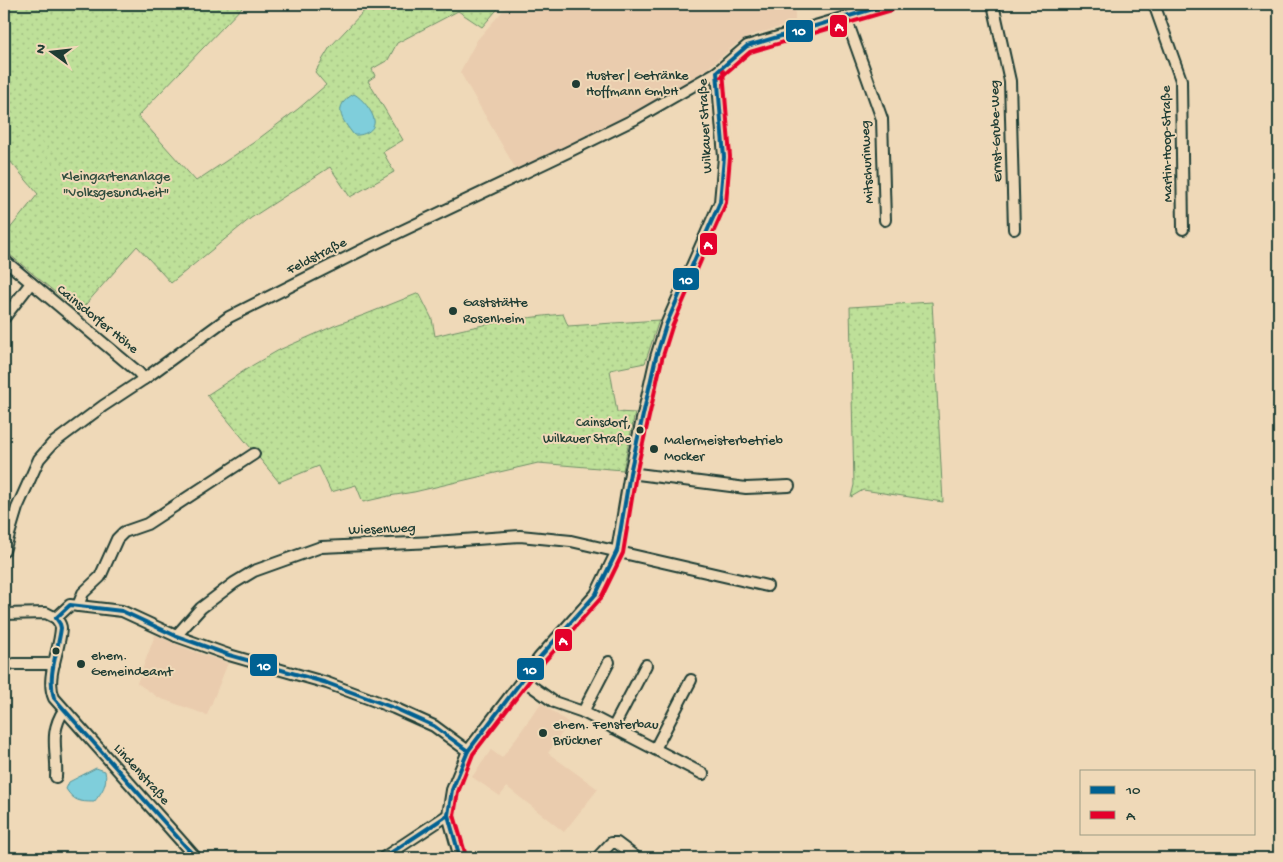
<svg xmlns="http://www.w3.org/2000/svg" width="1283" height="862" viewBox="0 0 1283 862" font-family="'Gochi Hand',sans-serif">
<defs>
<pattern id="green-dots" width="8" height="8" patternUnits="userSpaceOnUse" patternTransform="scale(1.25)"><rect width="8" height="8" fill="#bee099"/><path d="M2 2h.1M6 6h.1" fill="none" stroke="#a3c184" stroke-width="1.8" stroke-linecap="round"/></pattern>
</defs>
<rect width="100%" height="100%" fill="#efd9b8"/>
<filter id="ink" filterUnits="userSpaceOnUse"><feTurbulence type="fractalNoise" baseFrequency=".02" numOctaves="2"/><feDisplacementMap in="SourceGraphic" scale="10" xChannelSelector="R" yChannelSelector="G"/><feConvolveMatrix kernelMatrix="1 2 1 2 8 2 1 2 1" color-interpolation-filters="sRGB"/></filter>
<g filter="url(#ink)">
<g fill="#eaccae">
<polygon points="509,4 795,4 795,23 752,35 736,44 707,69 660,99 551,156 517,171 460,72 477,40"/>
<polygon points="155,635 190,650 228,663 207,715 159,698 137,683"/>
<polygon points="541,703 569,723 548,753 598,789 564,832 507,787 500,796 472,777 491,750 502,758"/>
</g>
<g fill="url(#green-dots)" stroke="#6e8e66">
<polygon points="4,4 245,4 138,116 196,181 253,143 298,109 326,85 315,72 330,47 364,11 373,4 502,4 482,27 458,11 397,43 388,60 372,69 375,76 368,81 403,140 383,152 394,172 350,197 330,167 251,218 171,283 137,246 79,312 4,250 4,236 38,194 4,154"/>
<path d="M419,293L432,319L435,336C477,325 519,318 563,314L568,326L659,320L645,363L610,370L617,412L635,413L623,470L538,463L414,492L389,496L363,502L356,485L331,492L319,466L279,482L207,395L253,365L279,350L336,325L364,315Z"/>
<polygon points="932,302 943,502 863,490 851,497 854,485 850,307"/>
</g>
<g fill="#7fcedb" stroke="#599498">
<path d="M354,94C362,98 373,112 374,120C376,131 362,136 354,135C341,119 332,106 354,94Z"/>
<path d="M96,768L105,771C108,784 102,792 94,802C79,802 74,801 66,789L69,782Z"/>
</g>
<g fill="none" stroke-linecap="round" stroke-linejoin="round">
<defs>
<g id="minor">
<polyline points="993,4 1010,81 1014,229"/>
<polyline points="1154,4 1181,80 1183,229"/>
<polyline points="846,18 882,119 885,220"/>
<polyline points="4,260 138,372 144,379"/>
<polyline points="4,318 31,283"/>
<polyline points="630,473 746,488 789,486"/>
<polyline points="4,551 17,508 39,459 52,444 103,406 147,377 229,317 368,247 568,152 635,119 717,72 747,46 890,4"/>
<polyline points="78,606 83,593 100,577 117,539 124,532 147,524 254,454"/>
<polyline points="4,614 46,613 56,618"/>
<polyline points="56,618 70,605 122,611 176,636 229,655 327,683 394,708 434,726 468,751"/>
<path d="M56,618C58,621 61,624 61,628C60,651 45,677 54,698L196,858"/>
<polyline points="176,636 201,608 234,583 254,571 321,547 434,542 520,536 571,541 767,586"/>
<polyline points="14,664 54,664"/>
<polyline points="523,680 554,702 583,712 703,774"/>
<polyline points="583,712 609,662"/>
<polyline points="613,728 646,665"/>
<polyline points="655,749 691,680"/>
<path d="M56,777C58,752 48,734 64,710"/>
<polyline points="383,858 448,815"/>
<polyline points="460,858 448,815 452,790 468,751 539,658 596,594 617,551 630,473 656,357 666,325 720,202 724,157 717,72"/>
<polyline points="597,858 611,843 617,843 637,858"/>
</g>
</defs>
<use href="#minor" stroke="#1f3d34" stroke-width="14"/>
<use href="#minor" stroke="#efd9b8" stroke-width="10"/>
<defs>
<g id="bus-1">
<polyline points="717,72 747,46 890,4"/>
<polyline points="56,618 70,605 122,611 176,636 229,655 327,683 394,708 434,726 468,751"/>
<path d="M56,618L60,624L61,628C58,652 47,674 54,698L196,858"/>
<polyline points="383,858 448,815"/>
<polyline points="460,858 448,815 452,790 468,751 539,658 596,594 617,551 630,473 656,357 666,325 720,202 724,157 717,72"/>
</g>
<g id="bus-2">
<polyline points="721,77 750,52 892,10"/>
<polyline points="466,856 454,815 458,792 473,754 544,662 601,598 623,553 636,474 662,359 672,327 726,203 730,157 723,71"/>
</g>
</defs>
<use href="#bus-1" stroke="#efd9b8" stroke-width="8"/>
<use href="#bus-2" stroke="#efd9b8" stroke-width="8"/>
<use href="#bus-1" stroke="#006192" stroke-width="4"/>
<use href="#bus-2" stroke="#e4002b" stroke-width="4"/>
</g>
</g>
<g fill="#1f3d34" stroke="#efd9b8" stroke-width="2">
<circle cx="576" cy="84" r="5"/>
<circle cx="453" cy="311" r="5"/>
<circle cx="640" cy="430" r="4.5"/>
<circle cx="654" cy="449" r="5"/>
<circle cx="56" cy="651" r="4.5"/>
<circle cx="81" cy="664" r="5"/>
<circle cx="543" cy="733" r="5"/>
</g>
<g text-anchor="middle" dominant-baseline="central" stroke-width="4" stroke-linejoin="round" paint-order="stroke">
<g font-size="13" fill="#1f3d34" stroke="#efd9b8" text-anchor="end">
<text x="631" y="423">Cainsdorf,<tspan x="631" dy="16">Wilkauer Straße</tspan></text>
</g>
<g font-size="14" fill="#1f3d34" stroke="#efd9b8" text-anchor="start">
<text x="586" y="76">Huster | Getränke<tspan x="586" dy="16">Hoffmann GmbH</tspan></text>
<text x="463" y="303">Gaststätte<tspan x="463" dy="16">Rosenheim</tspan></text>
<text x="664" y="441">Malermeisterbetrieb<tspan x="664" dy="16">Mocker</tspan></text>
<text x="91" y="656">ehem.<tspan x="91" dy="16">Gemeindeamt</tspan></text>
<text x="553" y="725">ehem. Fensterbau<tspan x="553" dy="16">Brückner</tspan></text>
</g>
<g font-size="14" fill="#1f3d34" stroke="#efd9b8">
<text transform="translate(706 126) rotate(-93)">Wilkauer Straße</text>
<text transform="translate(997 131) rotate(-92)">Ernst-Grube-Weg</text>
<text transform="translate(1168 144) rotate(-91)">Martin-Hoop-Straße</text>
<text transform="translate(868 162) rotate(-93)">Mitschurinweg</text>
<text transform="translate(317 257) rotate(-27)">Feldstraße</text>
<text transform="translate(97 320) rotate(39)">Cainsdorfer Höhe</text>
<text transform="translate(382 530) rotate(-2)">Wiesenweg</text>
<text transform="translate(141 775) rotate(48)">Lindenstraße</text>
</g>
<g font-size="14" fill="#2f4d3e" stroke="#efd9b8">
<text x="116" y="177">Kleingartenanlage<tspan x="116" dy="16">"Volksgesundheit"</tspan></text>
</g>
</g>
<g stroke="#efd9b8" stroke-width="2">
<rect x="829" y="14" width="19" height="24" rx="5" fill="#e4002b"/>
<rect x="785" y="19" width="29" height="24" rx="5" fill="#006192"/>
<rect x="699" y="232" width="19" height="24" rx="5" fill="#e4002b"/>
<rect x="672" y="267" width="28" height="24" rx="5" fill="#006192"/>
<rect x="554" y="628" width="19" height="24" rx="5" fill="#e4002b"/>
<rect x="249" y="653" width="29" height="24" rx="5" fill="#006192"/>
<rect x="516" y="657" width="29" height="24" rx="5" fill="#006192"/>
</g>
<g font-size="14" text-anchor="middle" font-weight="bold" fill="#fff">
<text x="839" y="31">A</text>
<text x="799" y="35">10</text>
<text x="708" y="249">A</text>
<text x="686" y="284">10</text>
<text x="563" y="645">A</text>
<text x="264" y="670">10</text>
<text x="530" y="674">10</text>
</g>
<rect width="1283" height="862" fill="none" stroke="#efd9b8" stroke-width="20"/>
<rect x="10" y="10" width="1263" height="842" fill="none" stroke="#1f3d34" stroke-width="2" filter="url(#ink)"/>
<rect x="1080" y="770" width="175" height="65" fill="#efd9b8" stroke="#9c9b83"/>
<rect x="1090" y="786" width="25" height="8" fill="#006192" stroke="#9c9b83"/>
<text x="1126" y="794" font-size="15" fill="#1f3d34">10</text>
<rect x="1090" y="811" width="25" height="8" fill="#e4002b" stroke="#9c9b83"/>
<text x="1126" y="820" font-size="15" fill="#1f3d34">A</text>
<g transform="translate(52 52) rotate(285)" stroke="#efd9b8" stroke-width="4" paint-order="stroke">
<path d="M0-4L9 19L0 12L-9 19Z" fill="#1f3d34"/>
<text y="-8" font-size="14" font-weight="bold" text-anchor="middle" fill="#1f3d34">N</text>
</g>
</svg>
